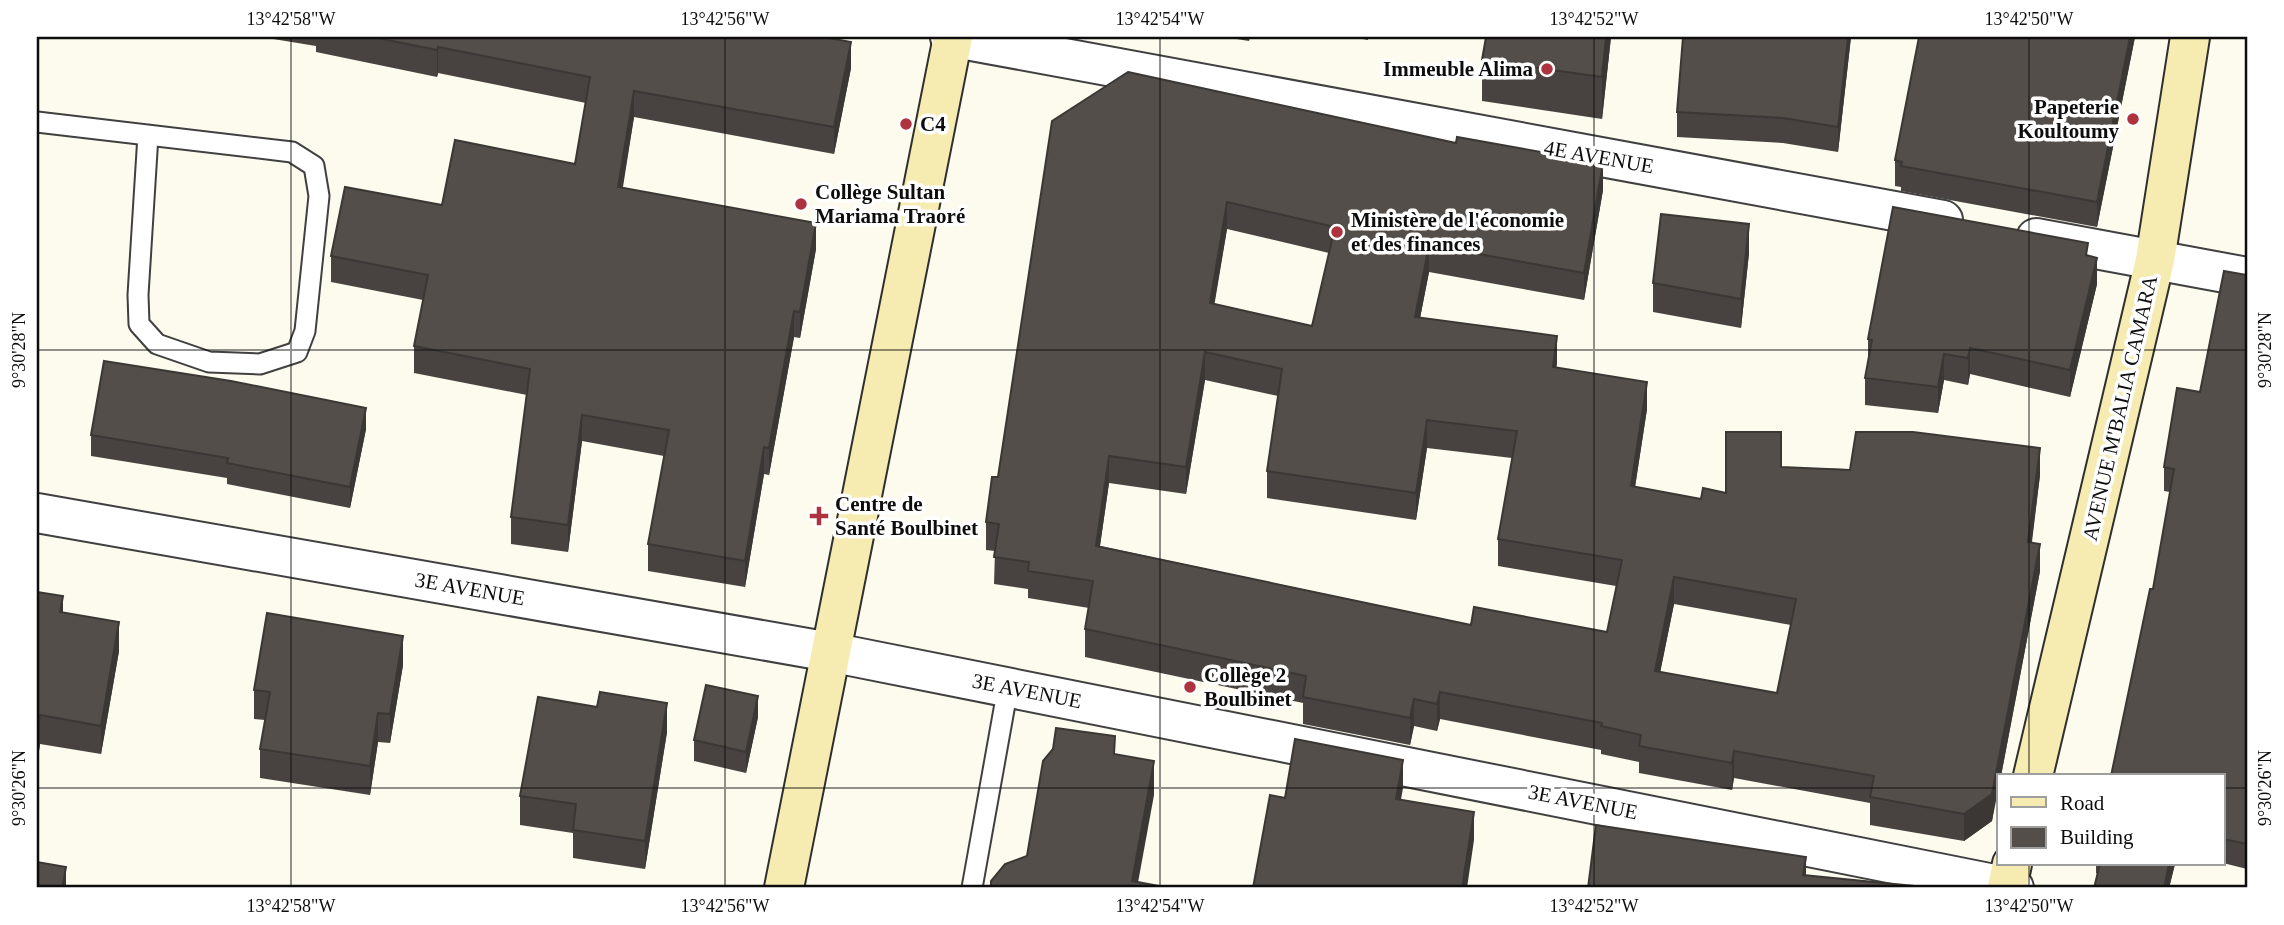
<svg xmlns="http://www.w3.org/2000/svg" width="2284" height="925" viewBox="0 0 2284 925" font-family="'Times New Roman',serif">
<rect width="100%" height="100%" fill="#fdfaee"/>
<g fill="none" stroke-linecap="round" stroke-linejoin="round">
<defs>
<g id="lane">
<polyline points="37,122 292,152 314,166 319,196 305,331 297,352 260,364 209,362 157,344 139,324 138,295 148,135"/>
<polyline points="972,888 1008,687"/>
</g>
<g id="street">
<polyline points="950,37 1943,220"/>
<polyline points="2036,238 2247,277"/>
<polyline points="37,513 830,652 2014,888"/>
</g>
<g id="secondary">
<polyline points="2033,776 2155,260 2190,37"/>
<polyline points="784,888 953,37"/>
<polyline points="2007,888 2012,864"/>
</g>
</defs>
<use href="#lane" stroke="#404040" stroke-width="23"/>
<use href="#street" stroke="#404040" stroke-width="42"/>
<use href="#secondary" stroke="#2f2f2f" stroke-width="42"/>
<use href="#lane" stroke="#fff" stroke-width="19"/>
<use href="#street" stroke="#fff" stroke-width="38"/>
<use href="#secondary" stroke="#f6ecb1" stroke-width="38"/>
</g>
<g fill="#484340" fill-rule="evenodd">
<polygon points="261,37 823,37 851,68 834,154 634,117 623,187 816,249 800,338 794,337 769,475 764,474 745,587 648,571 648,544 664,456 582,441 568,552 511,544 511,517 527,395 414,373 414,346 423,300 331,282 331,256 442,205 575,164 586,103 438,73 437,77 316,52 316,46"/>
<polygon points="1224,37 1250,37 1249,41"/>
<polygon points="1352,37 1368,37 1368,40"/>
<polygon points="1611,37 1602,119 1482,101 1482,60"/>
<polygon points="1683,37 1851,37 1838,152 1783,143 1677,137 1677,112"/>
<polygon points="2135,37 2097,227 1901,191 1901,187 1895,186 1895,160"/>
<path d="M1052,121L1603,190L1584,300L1429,272L1420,318L1557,363L1556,367L1647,409L1635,487L1701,499L1726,493L1781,467L2040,475L2032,542L2040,571L2001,776H1999L1992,821L1964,841L1870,825V803L1734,778L1732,790L1639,773V762L1601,754V750L1440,719L1437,731L1414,726L1410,745L1303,724V703L1085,657V629L1089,608L1028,598V589L994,584L995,551L986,550V522L998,477ZM1227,229L1329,253L1312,326L1214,304ZM1205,380L1278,396L1267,471V498L1416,520L1427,448L1512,458L1498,539V566L1616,586L1607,632L1471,625L1100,546L1109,483L1186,494ZM1674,604L1791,625L1777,693L1660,672Z"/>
<polygon points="1749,253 1741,328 1653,312 1653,283"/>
<polygon points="2088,256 2097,284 2070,397 1970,374 1968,385 1944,380 1938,413 1865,405 1865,378 1868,366 1868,339"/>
<polygon points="2247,275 2247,869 2223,863 2223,776 2153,589 2170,492 2164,491 2164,467 2200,392"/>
<polygon points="366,429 350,508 227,484 227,478 91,456 91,435"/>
<polygon points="37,592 63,613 119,651 101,754 40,744 38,757 37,756"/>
<polygon points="403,665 390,743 378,742 370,795 260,778 260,749 265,720 254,719 254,690"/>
<polygon points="758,717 746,773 694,761 694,740"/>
<polygon points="667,732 645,869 573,858 573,833 520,825 520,796"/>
<polygon points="2096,864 2175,864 2169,888 2094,888 2098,874 2096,873"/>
</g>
<g fill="#3b3734">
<polygon points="1606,37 1611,37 1602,119 1602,77"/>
<polygon points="1848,37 1851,37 1838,152 1838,127"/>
<polygon points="2130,37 2135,37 2097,227 2097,202"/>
<polygon points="851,42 851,68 834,154 834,127"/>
<polygon points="438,47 438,73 437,77 437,50"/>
<polygon points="634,91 634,117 618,213 618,187"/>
<polygon points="1603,163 1603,190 1584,300 1584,273"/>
<polygon points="1227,202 1227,229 1210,331 1210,303"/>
<polygon points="816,223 816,249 800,338 800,312"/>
<polygon points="1749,224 1749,253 1741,328 1741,299"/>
<polygon points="1429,245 1429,272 1415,344 1415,317"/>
<polygon points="2097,258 2097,284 2070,397 2070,370"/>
<polygon points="794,311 794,337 769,475 769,448"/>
<polygon points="1557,336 1557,363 1553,394 1553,367"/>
<polygon points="1970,348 1970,374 1968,385 1968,358"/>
<polygon points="1205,352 1205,380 1186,494 1186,467"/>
<polygon points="1944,354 1944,380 1938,413 1938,387"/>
<polygon points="1647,382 1647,409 1631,513 1631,486"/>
<polygon points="366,408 366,429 350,508 350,487"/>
<polygon points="582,415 582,441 568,552 568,525"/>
<polygon points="1427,420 1427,448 1416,520 1416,493"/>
<polygon points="764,447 764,474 745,587 745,561"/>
<polygon points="2040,448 2040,475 2028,569 2028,542"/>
<polygon points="1109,456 1109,483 1096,573 1096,546"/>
<polygon points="2040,544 2040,571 2001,776 1999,776 1999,786 1992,821 1964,841 1964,814"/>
<polygon points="1674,577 1674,604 1655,698 1655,671"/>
<polygon points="63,596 63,625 60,612"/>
<polygon points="119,622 119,651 101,754 101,726"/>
<polygon points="403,636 403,665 390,743 390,714"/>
<polygon points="1440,692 1440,719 1437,731 1437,704"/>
<polygon points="758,696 758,717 746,773 746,752"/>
<polygon points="1414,699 1414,726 1410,745 1410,718"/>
<polygon points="667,703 667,732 645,869 645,841"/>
<polygon points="378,713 378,742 370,795 370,766"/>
<polygon points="40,715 40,744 38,757 38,728"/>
<polygon points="1734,751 1734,778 1732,790 1732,763"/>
<polygon points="1403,760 1403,788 1396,828 1396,799"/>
<polygon points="1154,761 1154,795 1137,888 1132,881"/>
<polygon points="1474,812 1474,840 1467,888 1462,888"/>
<polygon points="1806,857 1806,885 1803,875"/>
<polygon points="2169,864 2175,864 2169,888 2164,888"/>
<polygon points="66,867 66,888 62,888"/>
</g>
<g fill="#544e4a" stroke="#3b3734" stroke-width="2" fill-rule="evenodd">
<polygon points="372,37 823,37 851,42 834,127 634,91 618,187 816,223 800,312 794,311 769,448 764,447 745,561 648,544 669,430 582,415 568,525 511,517 530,369 414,346 428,275 331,256 345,187 442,205 455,140 575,164 590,77 438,47 437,50"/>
<polygon points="1486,37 1606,37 1602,77 1482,60"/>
<polygon points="1683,37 1848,37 1838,127 1783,118 1677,112"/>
<polygon points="1919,37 2130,37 2097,202 1901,166 1902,162 1895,160"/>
<path d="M1128,72L1456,143L1457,137L1603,163L1584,273L1429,245L1415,317L1557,336L1553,367L1647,382L1631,486L1701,499L1703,488L1726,493V432H1781V467L1850,470L1856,432H1913L2040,448L2028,542L2040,544L1992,794L1964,814L1870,797L1874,776L1734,751L1732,763L1639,746L1641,735L1601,726L1602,723L1440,692L1437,704L1414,699L1410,718L1303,697L1306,676L1085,629L1093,581L1028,571L1029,562L994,557L999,524L986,522L992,477H998L1052,121ZM1227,202L1335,227L1312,326L1210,303ZM1205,352L1282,369L1267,471L1416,493L1427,420L1517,431L1498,539L1622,560L1607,632L1474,607L1471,625L1096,546L1109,456L1186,467ZM1674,577L1796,599L1777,693L1655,671Z"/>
<polygon points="1893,207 2088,243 2086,255 2097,258 2070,370 1970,348 1968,358 1944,354 1938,387 1865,378 1872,340 1868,339"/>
<polygon points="1661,214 1749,224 1741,299 1653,283"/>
<polygon points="2224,271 2247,275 2247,844 2223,839 2223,776 2111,776 2150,589 2153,589 2174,469 2164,467 2177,388 2200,392"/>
<polygon points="104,361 231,381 366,408 350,487 227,463 228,458 91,435"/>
<polygon points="37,592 63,596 60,612 119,622 101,726 40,715 38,728 37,728"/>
<polygon points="267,613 403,636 390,714 378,713 370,766 260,749 270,692 254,690"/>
<polygon points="706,685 758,696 746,752 694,740"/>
<polygon points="600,692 667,703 645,841 573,830 576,804 520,796 538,697 597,707"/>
<polygon points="1056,728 1115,736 1114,754 1154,761 1132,881 1164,887 1163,888 991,888 991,881 1005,864 1027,856 1043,761 1053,749"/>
<polygon points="1295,739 1403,760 1396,799 1474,812 1462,888 1253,888 1270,795 1285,798"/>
<polygon points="1596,825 1806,857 1803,875 1935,888 1588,888"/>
<polygon points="37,862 66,867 62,888 37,888"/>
<polygon points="2100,864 2169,864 2164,888 2094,888"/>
</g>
<path fill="none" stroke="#0d0d0d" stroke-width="2" stroke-opacity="0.45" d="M291,37V888M725,37V888M1160,37V888M1594,37V888M2029,37V776M37,350H2247M37,788H1999M2223,788H2247M2029,864V888"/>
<g fill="#ad343e" stroke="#fff" stroke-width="2.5">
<circle cx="1547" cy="69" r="7"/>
<circle cx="2133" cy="119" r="7"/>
<circle cx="906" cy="124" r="7"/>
<circle cx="801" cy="204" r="7"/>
<circle cx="1337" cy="232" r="7"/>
<path d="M815.5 505.5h7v7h7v7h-7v7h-7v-7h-7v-7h7z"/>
<circle cx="1190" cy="687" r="7"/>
</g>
<g text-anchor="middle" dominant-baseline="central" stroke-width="7" stroke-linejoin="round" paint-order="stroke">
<g font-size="21" font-weight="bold" fill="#0d0d0d" stroke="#fff" text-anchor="start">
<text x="1533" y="69" text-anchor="end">Immeuble Alima</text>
<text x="2119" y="107" text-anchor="end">Papeterie<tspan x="2119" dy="24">Koultoumy</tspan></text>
<text x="920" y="124">C4</text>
<text x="815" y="192">Collège Sultan<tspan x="815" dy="24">Mariama Traoré</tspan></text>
<text x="1351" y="220">Ministère de l'économie<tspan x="1351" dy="24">et des finances</tspan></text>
<text x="835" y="504">Centre de<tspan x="835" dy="24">Santé Boulbinet</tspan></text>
<text x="1204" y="675">Collège 2<tspan x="1204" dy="24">Boulbinet</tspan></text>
</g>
<g font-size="21" fill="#0d0d0d" stroke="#fff">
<text transform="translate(1599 157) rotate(10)">4E AVENUE</text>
<text transform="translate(2120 408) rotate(-77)">AVENUE M'BALIA CAMARA</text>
<text transform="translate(470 589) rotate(10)">3E AVENUE</text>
<text transform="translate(1027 691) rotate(11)">3E AVENUE</text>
<text transform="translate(1583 802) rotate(11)">3E AVENUE</text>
</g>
</g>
<rect width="2284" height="925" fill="none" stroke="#ffffff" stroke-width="77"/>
<rect x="1997" y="774" width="228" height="91" fill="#ffffff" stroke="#9e9e9e" stroke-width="2"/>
<rect x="2011" y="797" width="35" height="10" fill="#f6ecb1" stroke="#9e9e9e" stroke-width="2"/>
<text x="2060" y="810" font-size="21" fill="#0d0d0d">Road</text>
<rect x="2011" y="827" width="35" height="21" fill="#544e4a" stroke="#9e9e9e" stroke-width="2"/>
<text x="2060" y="844" font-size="21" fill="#0d0d0d">Building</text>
<rect x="38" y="38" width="2208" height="848" fill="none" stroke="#0d0d0d" stroke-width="2.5"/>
<g font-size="18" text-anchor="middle" fill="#0d0d0d">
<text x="291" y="25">13°42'58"W</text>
<text x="725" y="25">13°42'56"W</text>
<text x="1160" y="25">13°42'54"W</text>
<text x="1594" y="25">13°42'52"W</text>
<text x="2029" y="25">13°42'50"W</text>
<text transform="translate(19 350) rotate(-90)" y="6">9°30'28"N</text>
<text transform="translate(2265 350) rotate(-90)" y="6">9°30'28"N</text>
<text transform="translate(19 788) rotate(-90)" y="6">9°30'26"N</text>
<text transform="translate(2265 788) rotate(-90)" y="6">9°30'26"N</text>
<text x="291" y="912">13°42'58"W</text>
<text x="725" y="912">13°42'56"W</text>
<text x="1160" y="912">13°42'54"W</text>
<text x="1594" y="912">13°42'52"W</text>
<text x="2029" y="912">13°42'50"W</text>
</g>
</svg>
